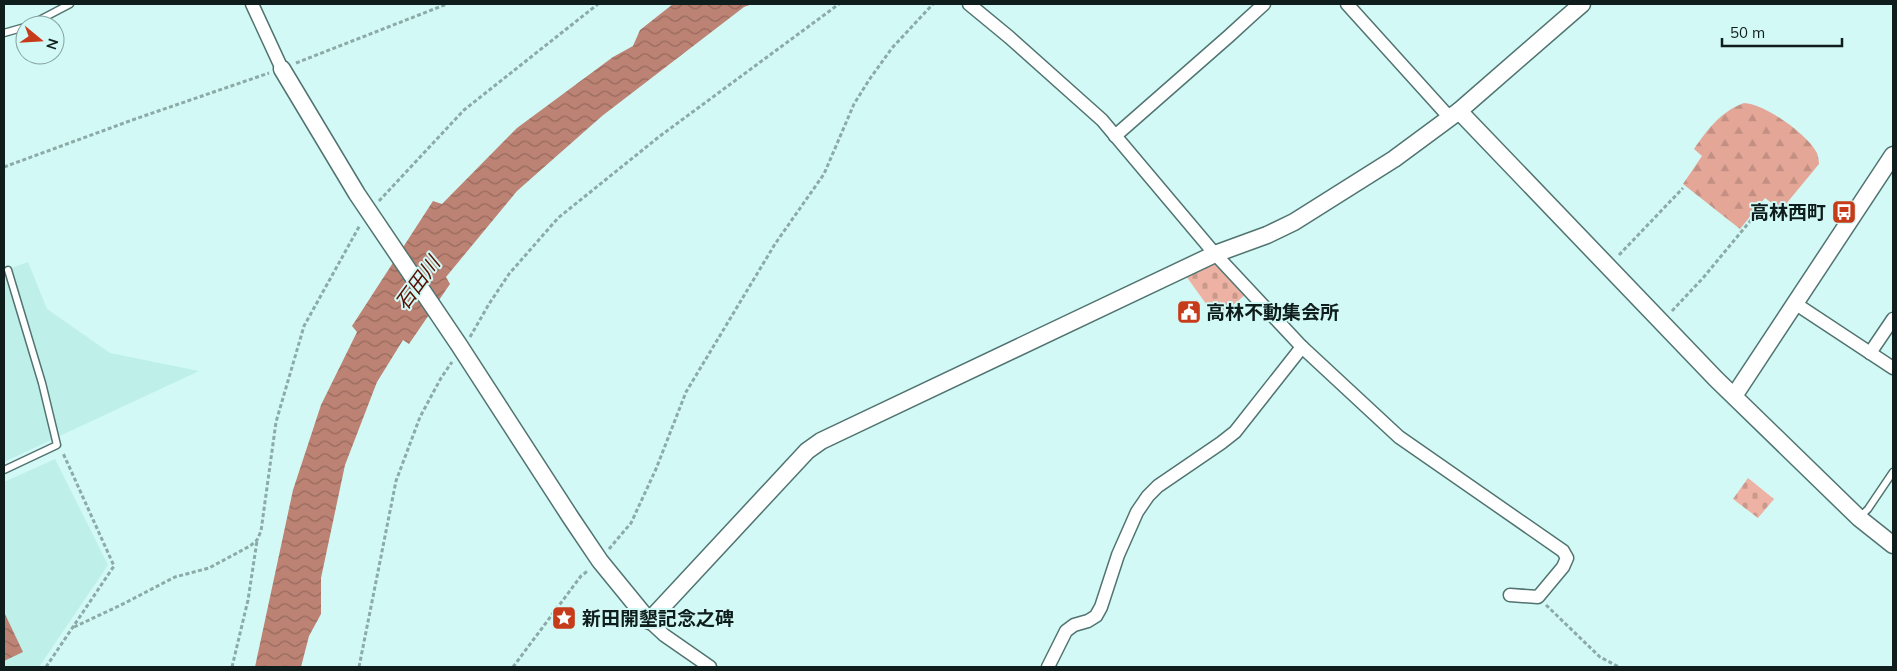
<svg xmlns="http://www.w3.org/2000/svg" width="1897" height="671" viewBox="0 0 1897 671" font-family="Mulish,'Noto Sans JP',sans-serif">
<defs>
<pattern id="forest-firs" width="22" height="20" patternUnits="userSpaceOnUse" patternTransform="scale(1.25)"><rect width="22" height="20" fill="#e4a797"/><path d="M5 1l3.5 6h-7zM16 11l3.5 6h-7z" fill="#c28f82"/></pattern>
<pattern id="cemetery-stones" width="16" height="16" patternUnits="userSpaceOnUse" patternTransform="scale(1.25)"><rect width="16" height="16" fill="#edb2a3"/><path d="M2 7V4a2 2 0 0 1 4 0v3zM10 15v-3a2 2 0 0 1 4 0v3z" fill="#ca998c"/></pattern>
<pattern id="water-waves" width="16" height="10" patternUnits="userSpaceOnUse" patternTransform="scale(1.25)"><rect width="16" height="10" fill="#bc8273"/><path d="M0 5q4-4 8 0t8 0" fill="none" stroke="#976a5e"/></pattern>
</defs>
<rect width="100%" height="100%" fill="#d2f9f5"/>
<g fill="#beefe9">
<polygon points="28,262 47,309 110,353 199,371 4,462 4,271"/>
<polygon points="55,459 108,565 39,667 4,667 4,482"/>
</g>
<path fill="url(#forest-firs)" d="M1744,103C1765,104 1807,134 1817,153C1818,156 1819,161 1819,164L1781,210L1765,198L1740,229L1683,184L1702,156L1694,149C1708,129 1720,112 1744,103Z"/>
<g fill="url(#cemetery-stones)">
<polygon points="1216,263 1245,295 1217,319 1186,276"/>
<polygon points="1748,478 1774,499 1758,518 1733,499"/>
</g>
<g fill="url(#water-waves)">
<polygon points="673,4 752,4 744,7 602,116 517,191 446,277 450,284 409,344 403,340 377,382 345,465 321,578 321,614 309,636 301,667 255,667 293,490 321,405 357,332 352,326 433,201 442,204 517,128 613,57 633,46 640,30"/>
<polygon points="4,612 23,652 4,661"/>
</g>
<g fill="none" stroke-linecap="round" stroke-linejoin="round">
<defs>
<g id="service">
<polyline points="30,25 70,4"/>
<polyline points="4,33 25,27"/>
<polyline points="4,470 57,445 42,383 8,270"/>
<polyline points="1860,517 1868,509 1893,472"/>
</g>
<g id="minor">
<polyline points="252,4 282,69"/>
<polyline points="969,4 1009,37 1102,120 1215,254 1302,347 1399,437 1563,551 1567,558 1563,567 1538,597 1510,595"/>
<polyline points="1347,4 1450,118"/>
<polyline points="1115,136 1229,36 1264,4"/>
<polyline points="1796,304 1893,368"/>
<polyline points="1870,353 1893,319"/>
<polyline points="649,621 664,635 710,667"/>
<polyline points="1048,667 1066,631 1074,625 1088,621 1096,616 1101,607 1118,555 1137,512 1148,496 1158,486 1221,443 1235,432 1302,347"/>
</g>
<g id="tertiary">
<polyline points="282,69 357,194 459,345 571,518 600,561 649,621 807,451 821,441 1215,254 1267,235 1294,222 1394,159 1459,111 1582,4"/>
<polyline points="1459,111 1716,379 1859,518 1893,545"/>
<polyline points="1734,396 1893,155"/>
</g>
</defs>
<use href="#service" stroke="#517471" stroke-width="9"/>
<use href="#minor" stroke="#517471" stroke-width="15"/>
<use href="#tertiary" stroke="#517471" stroke-width="19"/>
<g stroke="#8caaa7" stroke-width="3" stroke-dasharray="4 2.5" stroke-linecap="butt">
<polyline points="296,63 447,4"/>
<polyline points="4,167 135,119 269,73"/>
<polyline points="379,201 464,110 598,4"/>
<polyline points="1619,255 1683,188"/>
<polyline points="1672,311 1703,278 1756,214"/>
<polyline points="470,337 489,304 509,274 558,218 660,136 839,4"/>
<polyline points="609,549 631,523 656,469 686,392 775,244 824,174 854,104 869,80 892,48 933,4"/>
<polyline points="1546,605 1600,657 1619,667"/>
<polyline points="74,627 121,605 175,577 209,568 250,546 257,540 261,531 276,422 304,326 360,225"/>
<polyline points="46,667 114,566 63,453"/>
<polyline points="232,667 248,600 257,541"/>
<polyline points="359,667 396,481 420,417 441,378 452,362"/>
<polyline points="513,667 581,576 589,570"/>
</g>
<use href="#service" stroke="#fff" stroke-width="6"/>
<use href="#minor" stroke="#fff" stroke-width="12"/>
<use href="#tertiary" stroke="#fff" stroke-width="16"/>
</g>
<defs>
<symbol id="bus-square" viewBox="-11 -11 22 22"><rect x="-9" y="-9" width="18" height="18" rx="4" fill="#c63c1a" stroke="#d2f9f5"/><path d="M-5-6H5V4H4V6H2V4H-2V6H-4V4H-5ZM-3.5-4V0h7V-4ZM-3.5 1.2v1.5H-2V1.2ZM2 1.2v1.5H3.5V1.2Z" fill="#fff"/></symbol>
<symbol id="civic-square" viewBox="-11 -11 22 22"><rect x="-9" y="-9" width="18" height="18" rx="4" fill="#c63c1a" stroke="#d2f9f5"/><path d="M-.6-6.5H3V-4.5H.6V-3L4-1V1h2V6H-6V1h2V-1L-.6-3ZM-1.2 2.5V6h2.4V2.5Z" fill="#fff"/></symbol>
<symbol id="sight-square" viewBox="-11 -11 22 22"><rect x="-9" y="-9" width="18" height="18" rx="4" fill="#c63c1a" stroke="#d2f9f5"/><path d="M0-6L1.8-2.2L6-1.7L2.9 1.2L3.7 5.4L0 3.3L-3.7 5.4L-2.9 1.2L-6-1.7L-1.8-2.2Z" fill="#fff"/></symbol>
</defs>
<g fill-rule="evenodd">
<use href="#bus-square" x="1830" y="198" width="28" height="28"/>
<use href="#civic-square" x="1175" y="298" width="28" height="28"/>
<use href="#sight-square" x="550" y="604" width="28" height="28"/>
</g>
<g text-anchor="middle" dominant-baseline="central" stroke-width="4" stroke-linejoin="round" paint-order="stroke">
<g font-size="19" font-weight="bold" fill="#0f1e1d" stroke="#d2f9f5" text-anchor="start">
<text x="1826" y="212" text-anchor="end">高林西町</text>
<text x="1206" y="312">高林不動集会所</text>
<text x="582" y="618">新田開墾記念之碑</text>
</g>
<g font-size="20" font-style="italic" fill="#560e00" stroke="#d2f9f5">
<text transform="translate(417 283) rotate(-54)">石田川</text>
</g>
</g>
<rect width="1897" height="671" fill="none" stroke="#0f1e1d" stroke-width="10"/>
<g transform="translate(40 40) rotate(108)"><circle r="24" fill="#d2f9f5" stroke="#84a19f"/>
<path d="M0-4L9 19L0 12L-9 19Z" fill="#c63c1a"/>
<text y="-8" font-size="14" font-weight="bold" text-anchor="middle" fill="#0f1e1d">N</text>
</g>
<path d="M1722 38v8h120v-8" fill="none" stroke="#0f1e1d" stroke-width="2.5"/>
<text x="1730" y="38" font-size="15" fill="#0f1e1d" stroke="#d2f9f5" stroke-width="4" paint-order="stroke">50 m</text>
</svg>
